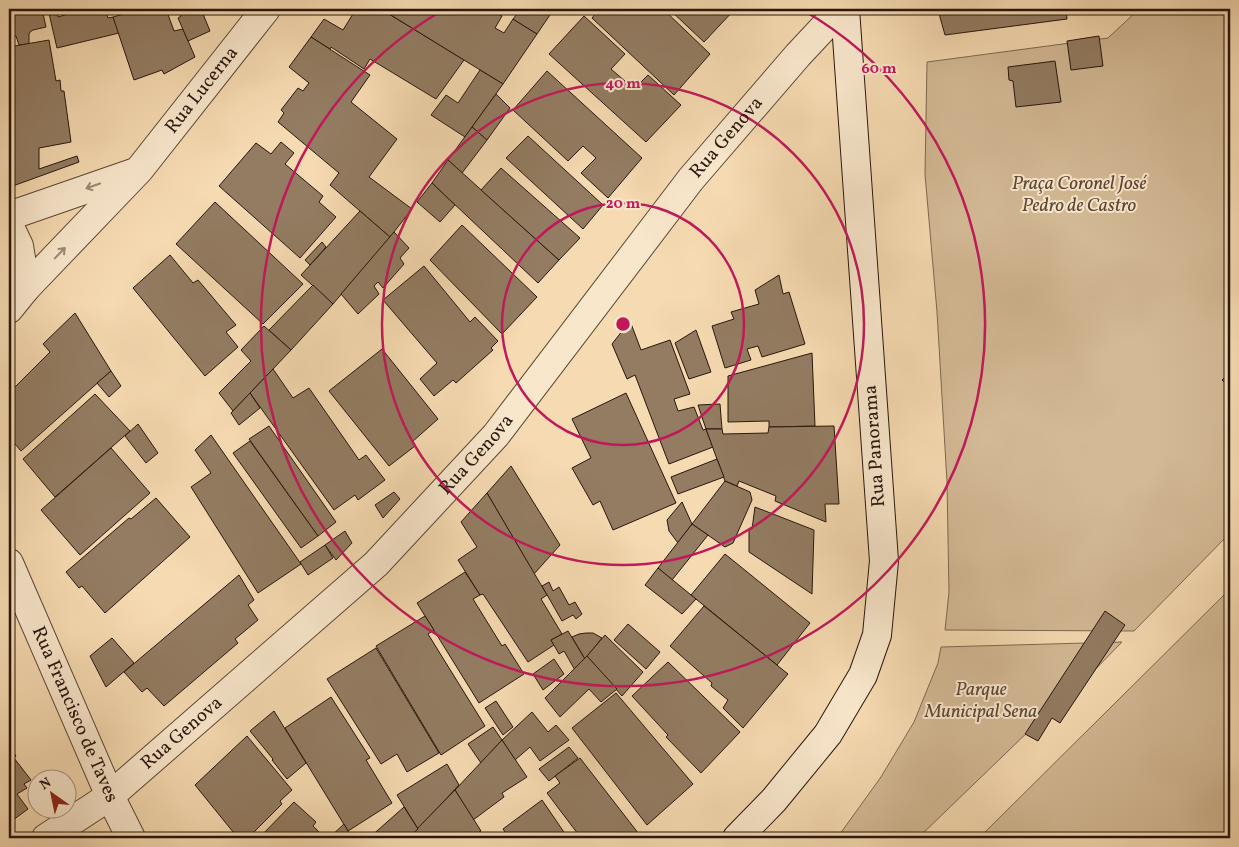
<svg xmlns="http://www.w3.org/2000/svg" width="1239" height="847" viewBox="0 0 1239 847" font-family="Vollkorn,serif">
<rect width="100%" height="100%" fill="#f6dab1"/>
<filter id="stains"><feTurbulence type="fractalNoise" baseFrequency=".004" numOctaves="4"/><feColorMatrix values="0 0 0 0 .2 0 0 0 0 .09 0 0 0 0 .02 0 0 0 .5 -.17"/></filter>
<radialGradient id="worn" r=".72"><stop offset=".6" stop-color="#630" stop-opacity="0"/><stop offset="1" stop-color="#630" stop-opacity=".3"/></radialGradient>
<g fill="#d3b995" stroke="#7d6851">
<polygon points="1139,9 1230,9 1230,533 1134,631 945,630 949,592 947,482 937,312 925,174 927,62 1108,38"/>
<polygon points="1230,589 1230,838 979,838"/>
<polygon points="1122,642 1083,682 1033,727 918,838 837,838 881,777 914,722 938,663 941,647"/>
</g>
<g fill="#937c62" stroke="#27160d">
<polygon points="9,9 42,9 46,27 33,30 30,32 29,34 29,44 19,45 16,36 9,36"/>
<polygon points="48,9 56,9 58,17 65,15 64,9 105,9 108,18 113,17 119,33 57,48"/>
<polygon points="122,9 166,9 174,31 183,29 195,57 164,74 162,70 134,80 113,17 124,14"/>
<polygon points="178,9 201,9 210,31 188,41 178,18 181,16"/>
<polygon points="356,9 381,9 464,60 436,99 370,59 364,69 331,47 330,49 311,37 324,19 343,30"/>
<polygon points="381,9 492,9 491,10 502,16 495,28 504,33 513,19 537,34 503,84"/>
<polygon points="521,9 554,9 537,34 513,19"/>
<polygon points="599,9 663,9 710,54 674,95 592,18"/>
<polygon points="669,9 735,9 704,42"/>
<polygon points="943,9 1066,9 1067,19 945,35 938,10"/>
<polygon points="584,16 625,54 611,69 634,89 648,75 681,105 646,142 549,54"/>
<polygon points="1099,36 1103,66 1071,70 1067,41"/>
<polygon points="311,37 370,75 351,102 397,139 369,177 412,209 390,237 330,185 339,173 278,122 284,113 281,110 298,88 303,91 309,83 289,67"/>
<polygon points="49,40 56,81 60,80 61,91 64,91 71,142 39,148 39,169 77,156 79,162 10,187 9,177 9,47"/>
<polygon points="1055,61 1061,102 1016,107 1013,81 1009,80 1008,67"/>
<polygon points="480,70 503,84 465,137 431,115 446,95 458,103"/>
<polygon points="547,71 642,158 608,198 581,173 596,158 583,146 568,161 513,110"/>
<polygon points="496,94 510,108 487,140 472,127"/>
<polygon points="472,127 487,140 462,173 448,160"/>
<polygon points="528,136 603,205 583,229 506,158"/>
<polygon points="281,142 294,153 285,164 323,196 319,202 336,217 300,258 219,186 256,143 271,154"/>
<polygon points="448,160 559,260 538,283 432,183"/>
<polygon points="501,168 580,238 559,260 481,190"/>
<polygon points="432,183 455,205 440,222 417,202"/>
<polygon points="215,202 303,284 263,324 176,244"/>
<polygon points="360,211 390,237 333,304 301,275"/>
<polygon points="462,225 537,297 502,334 430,260"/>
<polygon points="394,232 409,248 400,258 404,264 383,288 378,282 374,286 379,294 358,314 341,294"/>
<polygon points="322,242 326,247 310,265 305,260"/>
<polygon points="170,255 193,283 198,280 236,325 226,332 238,347 205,376 133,288"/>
<polygon points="424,266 470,322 475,317 498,341 491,348 493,350 456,383 453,380 434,396 420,379 437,363 383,300"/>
<polygon points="779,275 783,294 789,292 805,344 762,357 758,346 747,349 751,360 725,368 712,326 734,319 731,312 759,304 755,290"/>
<polygon points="313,285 333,304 291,350 269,330"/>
<polygon points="75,313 111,371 21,451 9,437 9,393 50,352 43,344"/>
<polygon points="630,321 641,350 670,340 690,394 674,399 678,411 694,407 703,430 706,429 713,447 669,464 635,375 627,379 612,344"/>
<polygon points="264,326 291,350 233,411 219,393 251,361 241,350"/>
<polygon points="696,330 711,372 689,379 675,343"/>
<polygon points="382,349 438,419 412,442 415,446 389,466 329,391"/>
<polygon points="812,353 815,426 769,427 769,421 728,422 728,376"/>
<polygon points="273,369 293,398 309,388 359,460 366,455 385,480 358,500 355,495 334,510 250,393"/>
<polygon points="111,371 121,386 109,397 97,383"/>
<polygon points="1230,372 1230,388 1222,380"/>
<polygon points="250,393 260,408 239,425 231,413"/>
<polygon points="626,393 676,503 613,530 600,501 593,505 572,468 591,458 572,419"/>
<polygon points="95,394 130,431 55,497 23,459"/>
<polygon points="720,404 722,429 706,429 698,405"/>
<polygon points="138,424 158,453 146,463 125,436"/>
<polygon points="269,426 336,522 318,536 249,439"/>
<polygon points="834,426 839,504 825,504 826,522 775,501 776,496 739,481 737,486 725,481 706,429 722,429 723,434 768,433 769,427"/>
<polygon points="211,435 301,564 258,593 191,487 211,473 195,450"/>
<polygon points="250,441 318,536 301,548 233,453"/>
<polygon points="111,448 150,493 80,555 41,510"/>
<polygon points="717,459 724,477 678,494 671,477"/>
<polygon points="511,466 560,545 534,574 487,493"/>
<polygon points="725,481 750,492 752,500 733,543 725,547 692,524"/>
<polygon points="394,492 400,499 383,518 375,505"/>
<polygon points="487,493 547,595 541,599 562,634 551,640 554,645 528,662 483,594 480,595 458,560 477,547 461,522"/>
<polygon points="156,498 190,537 105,613 82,586 79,588 66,572 129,518 131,519"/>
<polygon points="682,502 692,524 678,543 669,531 667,520"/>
<polygon points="755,507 814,530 812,594 749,552 749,529 752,529"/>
<polygon points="692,524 708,535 672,580 658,568"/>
<polygon points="345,531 352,543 336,560 325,545"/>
<polygon points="325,545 333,558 308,575 300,562"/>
<polygon points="725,554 810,623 777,665 691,595"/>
<polygon points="658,568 696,599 682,614 645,585"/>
<polygon points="465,572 480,595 473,599 502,646 505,644 524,674 479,703 417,603"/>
<polygon points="239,575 254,600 248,605 258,620 235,639 238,643 164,706 147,688 142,692 124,672"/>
<polygon points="549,582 553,591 559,587 569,605 575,602 582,614 576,619 573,615 562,621 542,586"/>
<polygon points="704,606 788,674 743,728 723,708 728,700 711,686 712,683 670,646"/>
<polygon points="1105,611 1125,625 1060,723 1052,718 1038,741 1025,734"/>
<polygon points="425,616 434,630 428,634 485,726 441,755 376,646"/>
<polygon points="628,624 660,652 646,669 614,640"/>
<polygon points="568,631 585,659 575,670 564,651 559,654 551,640"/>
<polygon points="586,633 593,633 602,638 585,659 572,637 579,634"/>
<polygon points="605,635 643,672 622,696 587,656"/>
<polygon points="112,638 134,663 106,687 90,656"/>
<polygon points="376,648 439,753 407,772 397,754 381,764 327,679"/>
<polygon points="587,656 617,689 601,702 589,689 560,717 545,698"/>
<polygon points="554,659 564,674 543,690 533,674"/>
<polygon points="668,662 740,732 701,773 666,737 668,735 632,696"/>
<polygon points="616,693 693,784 647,825 572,728"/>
<polygon points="331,697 370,758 366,760 392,803 348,831 285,728"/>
<polygon points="496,701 513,727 503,735 485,708"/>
<polygon points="274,711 306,763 287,779 272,760 273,759 250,731"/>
<polygon points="532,712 548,732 556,725 569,740 540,761 530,747 515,760 502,740"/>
<polygon points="493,727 502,740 481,763 468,744"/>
<polygon points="247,736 292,790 280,801 282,804 248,838 238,838 195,785"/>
<polygon points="502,740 527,777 502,793 504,797 473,820 455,790"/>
<polygon points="9,746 16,756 9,762"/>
<polygon points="569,747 578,758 549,781 539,769"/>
<polygon points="14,758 31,780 24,784 27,788 17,794 28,809 9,823 9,762"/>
<polygon points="580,758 642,838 581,838 547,793 560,783 555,776"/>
<polygon points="447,764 459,785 418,829 397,795"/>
<polygon points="455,790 481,831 469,838 413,838 411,835"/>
<polygon points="542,800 568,838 509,838 503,829"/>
<polygon points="294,802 316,822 313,826 325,838 259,838"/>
<polygon points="404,807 418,829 408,838 369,838"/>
<polygon points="344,824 352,838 329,838"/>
</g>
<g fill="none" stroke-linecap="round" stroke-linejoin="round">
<defs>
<g id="street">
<polyline points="9,216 133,173"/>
<polyline points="9,225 19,246 26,288"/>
<path id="s1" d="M9,309L26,288L139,170L266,9"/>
<path id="s2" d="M9,563L110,796L131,838"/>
<path id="s3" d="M46,838L110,796L376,564L496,435L691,179L798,55L841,9"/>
</g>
<polyline id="secondary" points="737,838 774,800 828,734 863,675 877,635 884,561 845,9"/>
</defs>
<use href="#street" stroke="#5b4736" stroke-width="30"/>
<use href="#secondary" stroke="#27160d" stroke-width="30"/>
<use href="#street" stroke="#f9e7cc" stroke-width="28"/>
<use href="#secondary" stroke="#f9e7cc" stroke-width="28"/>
</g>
<defs><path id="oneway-shaft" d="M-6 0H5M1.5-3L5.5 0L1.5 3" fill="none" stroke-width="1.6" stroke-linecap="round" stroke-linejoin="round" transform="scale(1.25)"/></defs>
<g stroke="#9a8976">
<use href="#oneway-shaft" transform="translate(93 186) rotate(161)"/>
<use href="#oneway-shaft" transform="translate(60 253) rotate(-46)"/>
</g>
<g fill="none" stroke="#c2185b" stroke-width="2.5">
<circle cx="623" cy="324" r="121"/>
<circle cx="623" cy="324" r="241"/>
<path d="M801 9A362 362 0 1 1 445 9"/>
</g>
<g text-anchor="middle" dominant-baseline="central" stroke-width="4" stroke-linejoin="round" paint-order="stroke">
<g font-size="19" fill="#27160d" stroke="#f9e7cc">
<text stroke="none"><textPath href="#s1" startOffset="292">Rua Lucerna</textPath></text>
<text stroke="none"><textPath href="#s3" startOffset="982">Rua Genova</textPath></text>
<text transform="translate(875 446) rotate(-94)">Rua Panorama</text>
<text stroke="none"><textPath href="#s3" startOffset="578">Rua Genova</textPath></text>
<text stroke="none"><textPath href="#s2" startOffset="165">Rua Francisco de Taves</textPath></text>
<text stroke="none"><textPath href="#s3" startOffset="172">Rua Genova</textPath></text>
</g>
<g font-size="19" font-style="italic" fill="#5b4736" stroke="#f9e7cc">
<text x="1079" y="184">Praça Coronel José<tspan x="1079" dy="22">Pedro de Castro</tspan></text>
<text x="981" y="690">Parque<tspan x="981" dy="22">Municipal Sena</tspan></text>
</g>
</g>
<circle cx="623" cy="324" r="8" fill="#c2185b" stroke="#f9e7cc" stroke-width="2.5"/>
<g font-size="15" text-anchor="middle" font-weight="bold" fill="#c2185b" stroke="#f9e7cc" stroke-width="4" stroke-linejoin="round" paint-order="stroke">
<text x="879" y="73">60 m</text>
<text x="623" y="88">40 m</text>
<text x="623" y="208">20 m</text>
</g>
<rect width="1239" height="847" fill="none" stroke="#f6dab1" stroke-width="30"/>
<rect x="10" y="10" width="1219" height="827" fill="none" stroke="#27160d" stroke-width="2.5"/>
<rect x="15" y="15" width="1209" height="817" fill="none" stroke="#27160d"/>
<g transform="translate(52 794) rotate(327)"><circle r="24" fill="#f9e7cc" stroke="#a59380"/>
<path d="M0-4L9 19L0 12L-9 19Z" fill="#8f2418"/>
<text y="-8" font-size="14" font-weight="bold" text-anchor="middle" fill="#27160d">N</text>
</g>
<rect width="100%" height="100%" filter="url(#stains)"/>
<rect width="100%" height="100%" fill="url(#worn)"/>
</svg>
